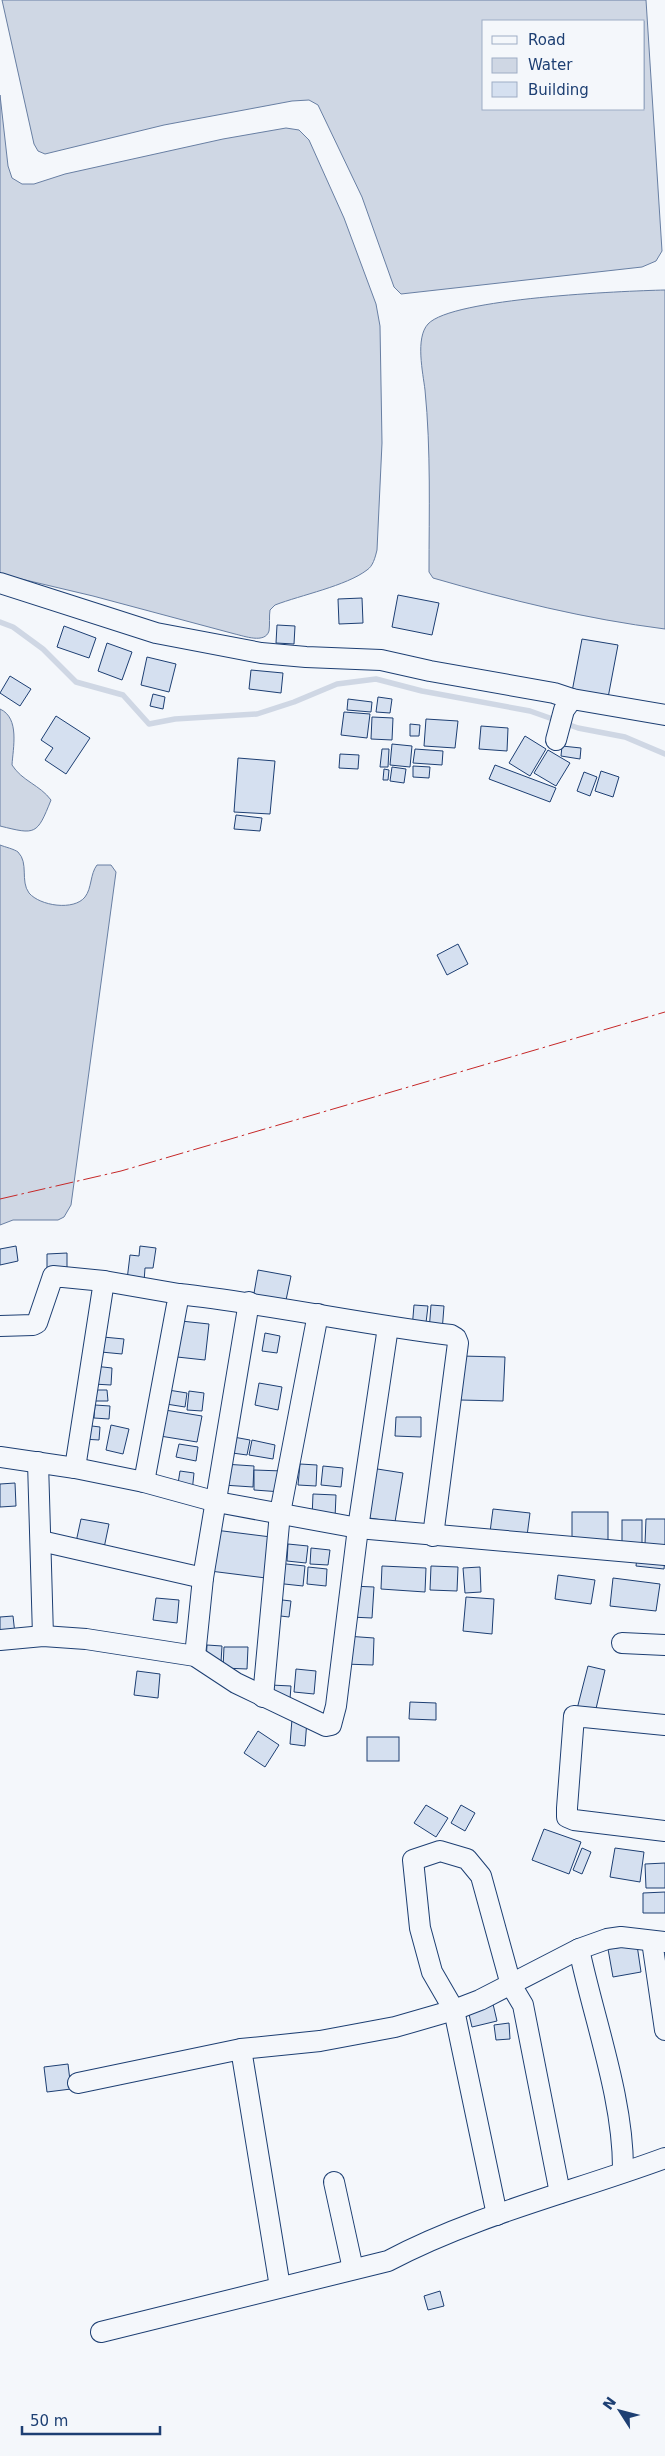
<svg xmlns="http://www.w3.org/2000/svg" width="665" height="2456" viewBox="0 0 665 2456" font-family="'DejaVu Sans',sans-serif">
<rect width="100%" height="100%" fill="#f4f7fb"/>
<g fill="#cfd7e4" stroke="#687fa3" fill-rule="evenodd">
<path d="M2,0H646L662,251L656,261L642,267L401,294L394,287L362,197L318,105L309,100L292,101L164,125L45,154L38,151L34,144ZM484,21H644V109H484Z"/>
<path d="M0,95L8,166L12,178L22,184H34L65,174L223,139L286,128L299,130L309,140L344,218L376,304L380,326L382,443L377,550C375,558 373,566 367,570C346,586 301,595 275,605L270,610C269,616 270,625 269,631C265,644 244,636 235,634L93,596L0,574Z"/>
<path d="M665,290V629C586,619 509,600 433,578L429,572C429,512 431,450 425,390C423,373 415,338 428,324C452,298 623,291 665,290Z"/>
<path d="M0,709C20,718 13,748 12,765C22,781 40,785 51,800C37,835 36,835 0,826Z"/>
<path d="M0,845C5,847 14,849 18,852C29,863 20,881 29,893C40,906 74,911 85,897C92,888 90,874 97,865H111L116,872L71,1205L64,1217L58,1220H13L0,1225Z"/>
</g>
<g fill="none" stroke-linecap="round" stroke-linejoin="round">
<polyline stroke="#cfd7e4" stroke-width="5.5" points="0,622 13,627 43,649 76,682 123,695 149,724 175,719 257,714 294,702 337,684 376,679 422,691 530,711 578,728 625,737 665,754"/>
</g>
<g fill="#d5e0f0" stroke="#1d3f73">
<polygon points="398,595 439,603 432,635 392,627"/>
<polygon points="362,598 363,623 339,624 338,599"/>
<polygon points="277,625 295,626 294,644 276,643"/>
<polygon points="64,626 96,638 89,658 57,647"/>
<polygon points="582,639 618,645 607,703 571,697"/>
<polygon points="107,643 132,652 122,680 98,671"/>
<polygon points="147,657 176,664 169,692 141,685"/>
<polygon points="251,670 283,673 281,693 249,689"/>
<polygon points="10,676 31,689 20,706 0,693"/>
<polygon points="153,694 165,697 163,709 150,706"/>
<polygon points="378,697 392,699 390,713 376,712"/>
<polygon points="348,699 372,702 371,712 347,710"/>
<polygon points="344,712 370,714 367,738 341,735"/>
<polygon points="56,716 90,738 66,774 45,760 53,748 41,740"/>
<polygon points="372,717 393,718 392,740 371,739"/>
<polygon points="426,719 458,721 455,748 424,746"/>
<polygon points="410,724 420,725 419,736 410,736"/>
<polygon points="481,726 508,728 507,751 479,749"/>
<polygon points="525,736 546,749 530,776 509,763"/>
<polygon points="392,744 412,746 410,767 390,765"/>
<polygon points="562,746 581,748 580,759 561,756"/>
<polygon points="382,749 389,749 388,767 380,767"/>
<polygon points="415,749 443,751 442,765 413,763"/>
<polygon points="548,750 570,763 556,786 534,773"/>
<polygon points="340,754 359,755 358,769 339,768"/>
<polygon points="238,758 275,761 270,814 234,812"/>
<polygon points="495,765 556,788 550,802 489,779"/>
<polygon points="413,766 430,767 429,778 413,777"/>
<polygon points="392,767 406,769 404,783 390,781"/>
<polygon points="384,769 389,770 388,780 383,780"/>
<polygon points="601,771 619,777 613,797 595,791"/>
<polygon points="584,772 597,777 590,796 577,791"/>
<polygon points="236,815 262,818 260,831 234,829"/>
<polygon points="458,944 468,964 447,975 437,955"/>
<polygon points="16,1246 18,1261 0,1265 0,1249"/>
<polygon points="140,1246 156,1248 153,1268 145,1268 144,1282 127,1280 130,1255 139,1256"/>
<polygon points="67,1253 67,1271 47,1271 47,1254"/>
<polygon points="258,1270 291,1276 285,1305 253,1299"/>
<polygon points="414,1305 428,1306 425,1331 412,1329"/>
<polygon points="431,1305 444,1306 442,1332 429,1331"/>
<polygon points="181,1321 209,1324 205,1360 177,1357"/>
<polygon points="265,1333 280,1336 277,1353 262,1351"/>
<polygon points="103,1337 124,1339 122,1354 101,1352"/>
<polygon points="461,1356 505,1357 503,1401 460,1400"/>
<polygon points="94,1366 112,1368 111,1385 93,1384"/>
<polygon points="259,1383 282,1387 278,1410 255,1405"/>
<polygon points="162,1389 187,1393 185,1407 160,1403"/>
<polygon points="92,1390 107,1390 108,1401 92,1401"/>
<polygon points="189,1391 204,1393 202,1411 187,1410"/>
<polygon points="95,1405 110,1406 109,1419 94,1418"/>
<polygon points="165,1410 202,1416 197,1442 160,1436"/>
<polygon points="396,1417 421,1417 421,1437 395,1436"/>
<polygon points="84,1425 100,1427 99,1440 83,1439"/>
<polygon points="111,1425 129,1429 123,1454 106,1450"/>
<polygon points="228,1436 250,1440 247,1455 225,1452"/>
<polygon points="252,1440 275,1445 273,1459 249,1455"/>
<polygon points="179,1444 198,1447 196,1461 176,1457"/>
<polygon points="224,1464 254,1466 253,1487 223,1485"/>
<polygon points="300,1464 317,1465 316,1486 298,1485"/>
<polygon points="323,1466 343,1468 341,1487 321,1485"/>
<polygon points="371,1468 403,1473 395,1522 363,1517"/>
<polygon points="254,1470 283,1471 282,1492 254,1490"/>
<polygon points="180,1471 194,1473 192,1492 177,1490"/>
<polygon points="15,1483 16,1506 0,1507 0,1484"/>
<polygon points="313,1494 336,1495 335,1518 312,1518"/>
<polygon points="493,1509 530,1513 527,1536 490,1532"/>
<rect x="572" y="1512" width="36" height="31"/>
<polygon points="81,1519 109,1524 104,1548 76,1542"/>
<polygon points="646,1519 665,1519 665,1545 645,1544"/>
<rect x="622" y="1520" width="20" height="24"/>
<polygon points="215,1530 271,1537 266,1578 210,1571"/>
<polygon points="288,1544 308,1546 306,1563 287,1561"/>
<polygon points="311,1548 330,1550 328,1565 310,1564"/>
<polygon points="637,1557 665,1559 664,1569 636,1566"/>
<polygon points="277,1563 305,1566 303,1586 275,1583"/>
<polygon points="382,1566 426,1568 425,1592 381,1589"/>
<polygon points="431,1566 458,1567 457,1591 430,1590"/>
<polygon points="308,1567 327,1569 326,1586 307,1584"/>
<polygon points="480,1567 481,1592 465,1593 463,1568"/>
<polygon points="558,1575 595,1580 591,1604 555,1599"/>
<polygon points="613,1578 660,1584 656,1611 610,1606"/>
<polygon points="352,1586 374,1587 372,1618 350,1617"/>
<polygon points="466,1597 494,1599 492,1634 463,1631"/>
<polygon points="156,1598 179,1600 177,1623 153,1620"/>
<polygon points="274,1599 291,1601 289,1617 272,1615"/>
<polygon points="13,1616 15,1634 0,1636 0,1617"/>
<polygon points="346,1636 374,1638 373,1665 344,1664"/>
<polygon points="207,1645 222,1646 221,1662 206,1661"/>
<polygon points="224,1647 248,1647 247,1669 223,1668"/>
<polygon points="588,1666 605,1670 595,1713 577,1709"/>
<polygon points="296,1669 316,1671 314,1694 294,1692"/>
<polygon points="137,1671 160,1674 158,1698 134,1695"/>
<polygon points="271,1685 291,1686 290,1699 270,1698"/>
<polygon points="410,1702 436,1703 436,1720 409,1719"/>
<polygon points="292,1719 307,1720 305,1746 290,1744"/>
<polygon points="258,1731 279,1745 265,1767 244,1753"/>
<rect x="367" y="1737" width="32" height="24"/>
<polygon points="426,1805 448,1818 436,1837 414,1823"/>
<polygon points="461,1805 475,1813 465,1831 451,1823"/>
<polygon points="544,1829 581,1842 569,1874 532,1860"/>
<polygon points="582,1848 591,1852 582,1874 573,1870"/>
<polygon points="615,1848 644,1852 640,1882 610,1877"/>
<polygon points="665,1863 665,1888 646,1888 645,1864"/>
<polygon points="665,1892 665,1913 643,1913 643,1893"/>
<polygon points="637,1945 641,1972 613,1977 608,1949"/>
<polygon points="493,2004 497,2021 472,2027 468,2010"/>
<polygon points="509,2023 510,2039 496,2040 494,2025"/>
<polygon points="68,2064 71,2089 47,2092 44,2067"/>
<polygon points="440,2291 444,2306 428,2310 424,2296"/>
</g>
<g fill="none" stroke-linecap="round" stroke-linejoin="round">
<defs>
<g id="minor">
<polyline points="0,583 156,633 261,653 306,657 381,660 430,671 554,693 572,699 665,715"/>
<polyline points="556,740 564,710 572,699"/>
<polyline points="104,1281 179,1294 144,1482"/>
<path d="M179,1294C270,1304 360,1324 451,1335L456,1338L458,1343L433,1536"/>
<polyline points="0,1326 33,1325 37,1323 53,1276 104,1281 75,1468"/>
<polyline points="0,1457 75,1468 144,1482 217,1502 358,1528 665,1555"/>
<polyline points="38,1462 43,1636"/>
<polyline points="41,1541 203,1578"/>
<polyline points="0,1640 43,1636 86,1639 195,1656 236,1683 326,1726 331,1725 336,1706 358,1528 388,1327"/>
<polyline points="622,1643 665,1645"/>
<polyline points="195,1656 203,1578 249,1302"/>
<polyline points="263,1697 280,1513 318,1314"/>
<polyline points="665,1725 574,1716 567,1808 567,1817 574,1820 665,1831"/>
<polyline points="652,1941 665,2030"/>
<path d="M579,1949C594,2020 624,2100 623,2172"/>
<polyline points="241,2049 280,2287"/>
<polyline points="78,2083 241,2049 320,2041 395,2027 454,2010 480,2000 579,1949 607,1939 621,1937 665,1942"/>
<polyline points="334,2182 353,2269"/>
<polyline points="497,2215 454,2010 432,1972 420,1928 413,1860 440,1851 467,1859 481,1876 511,1985 523,2005 560,2193"/>
<path d="M101,2332L388,2261C475,2215 573,2192 665,2158"/>
</g>
</defs>
<use href="#minor" stroke="#1d3f73" stroke-width="22"/>
<use href="#minor" stroke="#f4f7fb" stroke-width="20"/>
<polyline stroke="#c62828" stroke-width="1" stroke-dasharray="18 4 2.5 4" stroke-linecap="butt" points="0,1199 121,1171 665,1012"/>
</g>
<rect x="482" y="20" width="162" height="90" fill="#f4f7fb" stroke="#9eadc5"/>
<rect x="492" y="36" width="25" height="8" fill="#f4f7fb" stroke="#9eadc5"/>
<text x="528" y="45" font-size="15" fill="#1d3f73">Road</text>
<rect x="492" y="58" width="25" height="15" fill="#cfd7e4" stroke="#9eadc5"/>
<text x="528" y="70" font-size="15" fill="#1d3f73">Water</text>
<rect x="492" y="82" width="25" height="15" fill="#d5e0f0" stroke="#9eadc5"/>
<text x="528" y="95" font-size="15" fill="#1d3f73">Building</text>
<g transform="translate(620 2411) rotate(306)" stroke="#f4f7fb" stroke-width="4" paint-order="stroke">
<path d="M0-4L9 19L0 12L-9 19Z" fill="#1d3f73"/>
<text y="-8" font-size="14" font-weight="bold" text-anchor="middle" fill="#1d3f73">N</text>
</g>
<path d="M22 2426v8h138v-8" fill="none" stroke="#1d3f73" stroke-width="2.5"/>
<text x="30" y="2426" font-size="15" fill="#1d3f73" stroke="#f4f7fb" stroke-width="4" paint-order="stroke">50 m</text>
</svg>
